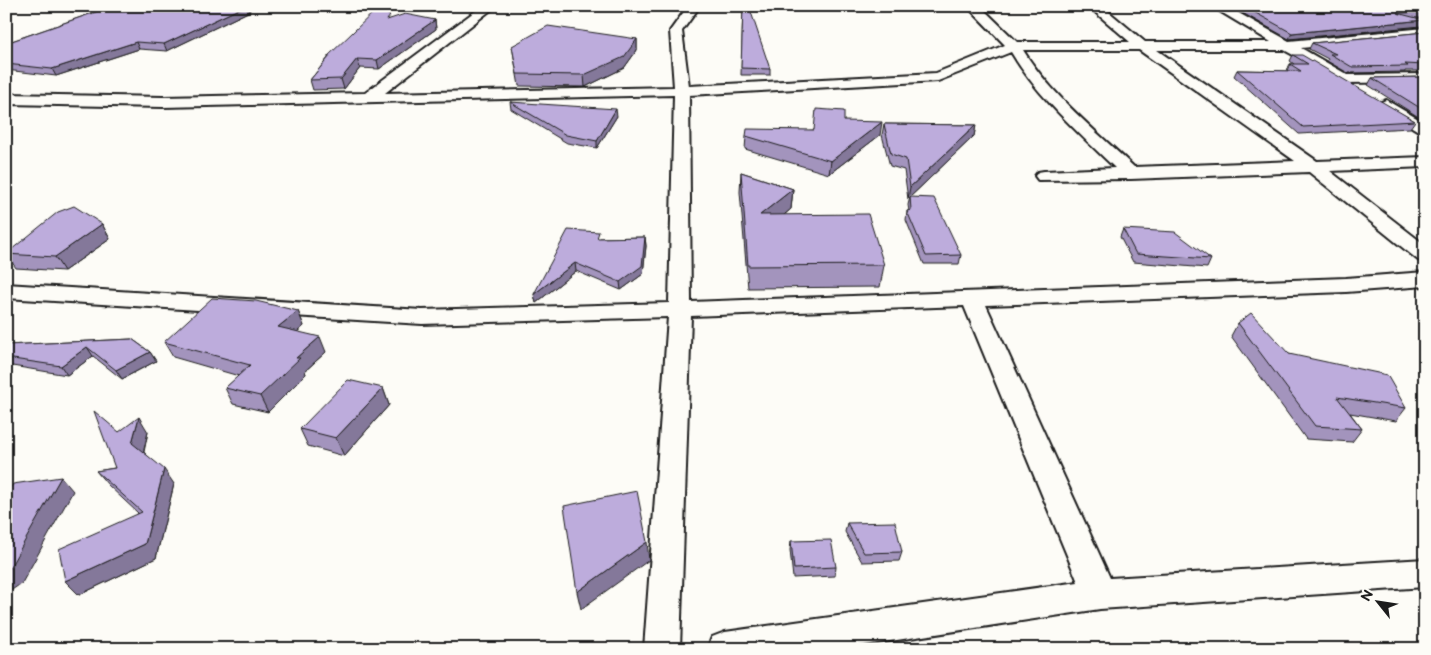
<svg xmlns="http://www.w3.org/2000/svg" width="1431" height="655" viewBox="0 0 1431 655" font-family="'Balsamiq Sans',sans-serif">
<rect width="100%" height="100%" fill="#fdfcf7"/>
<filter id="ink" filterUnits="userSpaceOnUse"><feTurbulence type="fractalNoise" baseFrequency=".02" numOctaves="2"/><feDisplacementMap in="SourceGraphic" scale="10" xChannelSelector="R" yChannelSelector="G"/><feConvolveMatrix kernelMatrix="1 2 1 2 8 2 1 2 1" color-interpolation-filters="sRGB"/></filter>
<g filter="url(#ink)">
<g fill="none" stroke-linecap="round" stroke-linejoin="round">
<defs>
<g id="street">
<path d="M482,6H496L385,93L674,87L670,31L688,6H700L682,31L689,86L936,73L1005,45L967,6H980L1017,42H1130L1088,6H1102L1145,42H1271L1211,6H1226L1289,41L1425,28V36L1301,48L1348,75L1425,74V82L1345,83L1284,50H1157L1317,161L1425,157V167L1330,171L1425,245V262L1418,260L1309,172L1131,179L1038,180L1035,176L1038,172L1044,171L1115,168C1078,132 1037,96 1011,52L938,81L689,95L691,302L1346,278L1425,272V286L1346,292L986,305L1110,578L1425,559V587L1100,609L838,649H707L712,637L725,632L1078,582L964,306L691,316L680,649H644L668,317L422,324L6,298V284L422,310L669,303L674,95L163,107L6,104V94L163,97L365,93ZM1023,50H1139L1295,161L1134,167C1096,131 1051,95 1023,50Z"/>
<polygon points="1386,100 1425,123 1425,135 1381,108 1378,105 1381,102"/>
</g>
</defs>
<use href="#street" stroke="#1c1c1c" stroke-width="4"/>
<use href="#street" fill="#fdfcf7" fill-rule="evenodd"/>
</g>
<g fill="#a394bd" stroke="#1c1c1c">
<polygon points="113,6 248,6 250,11 167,51 139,49 56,76 6,70 6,43"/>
<polygon points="743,6 770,69 770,75 741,75"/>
<polygon points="1230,6 1425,6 1425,18 1416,18 1421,26 1289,39"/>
<polygon points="391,19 435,20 436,29 379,69 360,68 344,89 313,90 310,80 328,58 328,56"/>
<polygon points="1425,32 1425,71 1405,71 1405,72 1348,73 1327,61 1328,59 1309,49 1312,43"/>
<polygon points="637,39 637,50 624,68 585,87 519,86 512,46"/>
<polygon points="1293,55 1415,121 1410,128 1299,134 1234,76 1237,70 1288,71 1287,70 1290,64 1294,64 1290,61"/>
<polygon points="1425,77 1425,121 1368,85 1372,78"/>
<polygon points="510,102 617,116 597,148 567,143 511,109"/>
<polygon points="844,121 880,135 829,174 745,149 746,136 814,130"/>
<polygon points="884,124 976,125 974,136 910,197 961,255 959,264 924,264 906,220 907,211 909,211 908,205 910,197 908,199 904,170 890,166 882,135"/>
<polygon points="741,172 793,189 791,209 784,215 884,265 880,287 748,288 740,192"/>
<polygon points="102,224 110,239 64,271 16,268 6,254"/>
<polygon points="1123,229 1211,259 1207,268 1133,262 1120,237"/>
<polygon points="645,237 646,246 643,274 621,290 576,271 536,303 534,294 600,238"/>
<polygon points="298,311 304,326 297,332 326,352 305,371 306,374 268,412 233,404 225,388 239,376 173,357 164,342"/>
<polygon points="1238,323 1289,354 1406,408 1396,421 1350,413 1362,429 1352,442 1306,439 1231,336"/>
<polygon points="132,339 150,352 156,361 122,379 93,356 67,375 6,365 6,345"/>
<polygon points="383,388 389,405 344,456 308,446 300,429"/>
<polygon points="119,432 148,432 144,452 174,484 156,558 79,595 138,513 108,485 96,471 115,468"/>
<polygon points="847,523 902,552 899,561 862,562 845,532"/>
<polygon points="791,541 836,567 835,576 793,578 790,550"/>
</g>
<g fill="#84789a" stroke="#1c1c1c">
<polygon points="245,6 248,6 250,11 167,51 164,44"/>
<polygon points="435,20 436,29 379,69 377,60"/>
<polygon points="1424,20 1421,26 1289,39 1292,33"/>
<polygon points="637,39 637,50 624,68 585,87 584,75"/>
<polygon points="136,42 139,49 56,76 52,69"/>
<polygon points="357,59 360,68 344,89 341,79"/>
<polygon points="616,109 617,116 597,148 597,141"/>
<polygon points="882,122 880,135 829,174 831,161"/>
<polygon points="976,125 974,136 908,199 910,187"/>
<polygon points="793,189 791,209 759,236 760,215"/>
<polygon points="102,224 110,239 64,271 55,257"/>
<polygon points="645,237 646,246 643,274 621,290 620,282"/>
<polygon points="575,263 576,271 536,303 534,294"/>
<polygon points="298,311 304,326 285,342 278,327"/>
<polygon points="320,337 326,352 305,371 306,374 268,412 260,396 296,358"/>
<polygon points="87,347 93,356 67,375 61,366"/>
<polygon points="150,352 156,361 122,379 116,370"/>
<polygon points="383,388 389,405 344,456 336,438"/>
<polygon points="139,417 148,432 142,458 132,443"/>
<polygon points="164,469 174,484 156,558 79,595 65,581 145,544"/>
<polygon points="61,477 73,491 22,583 6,594 6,571"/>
<polygon points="647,542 649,560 581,609 577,592"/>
</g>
<g fill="#bdacdc" stroke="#1c1c1c">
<polygon points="113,6 245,6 164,44 136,42 52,69 6,64 6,43"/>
<polygon points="743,6 749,6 770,69 741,68"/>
<polygon points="1243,6 1425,6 1425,12 1397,13 1424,20 1292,33"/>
<polygon points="379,7 390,16 387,20 405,14 435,20 377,60 357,59 341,79 310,80 330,56 328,56"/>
<polygon points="548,26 637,39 624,57 584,75 517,74 512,46"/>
<polygon points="1425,32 1425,65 1405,64 1408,66 1352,67 1330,54 1336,54 1312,43"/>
<polygon points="1293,55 1302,55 1415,121 1303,127 1237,70 1301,71 1290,64 1308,64"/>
<polygon points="1425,77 1425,111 1372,78"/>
<polygon points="510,102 616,109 597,141 566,135"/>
<polygon points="816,109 844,111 844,121 882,122 831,161 746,136 747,129 814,130"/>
<polygon points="884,124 976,125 910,187 906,159 891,154"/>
<polygon points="741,172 793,189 760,215 868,214 884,265 748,266"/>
<polygon points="910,197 934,198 961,255 926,256 907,211 911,210"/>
<polygon points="74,206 102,224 55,257 6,254 58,212"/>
<polygon points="1123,229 1175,232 1211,259 1136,254"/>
<polygon points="568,230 599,232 597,238 645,237 642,266 620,282 575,263 534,294"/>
<polygon points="212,298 256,301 298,311 278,327 320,337 296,358 300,358 260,396 225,388 250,365 164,342"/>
<polygon points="1251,313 1289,354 1387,375 1406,408 1337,397 1362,429 1315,426 1238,323"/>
<polygon points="132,339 150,352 116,370 87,347 61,366 6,358 6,345"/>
<polygon points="348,380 383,388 336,438 300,429"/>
<polygon points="94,411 119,432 139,417 132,443 164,469 145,544 65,581 59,549 142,512 96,471 115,468"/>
<polygon points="61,477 9,569 6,571 6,494 13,484"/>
<polygon points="637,491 647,542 577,592 564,506"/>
<polygon points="895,522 902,552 864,553 847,523"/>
<polygon points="831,540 836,567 794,569 791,541"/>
<polygon points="1342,646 1344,649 1328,649"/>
</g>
</g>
<rect width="1431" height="655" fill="none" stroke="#fdfcf7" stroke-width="25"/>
<rect x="12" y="12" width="1406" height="630" fill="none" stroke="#1c1c1c" stroke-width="2" filter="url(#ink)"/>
<g transform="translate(1378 602) rotate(300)" stroke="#fdfcf7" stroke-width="4" paint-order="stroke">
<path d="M0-4L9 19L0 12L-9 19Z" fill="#1c1c1c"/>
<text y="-8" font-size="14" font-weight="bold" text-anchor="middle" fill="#1c1c1c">N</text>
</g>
</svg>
